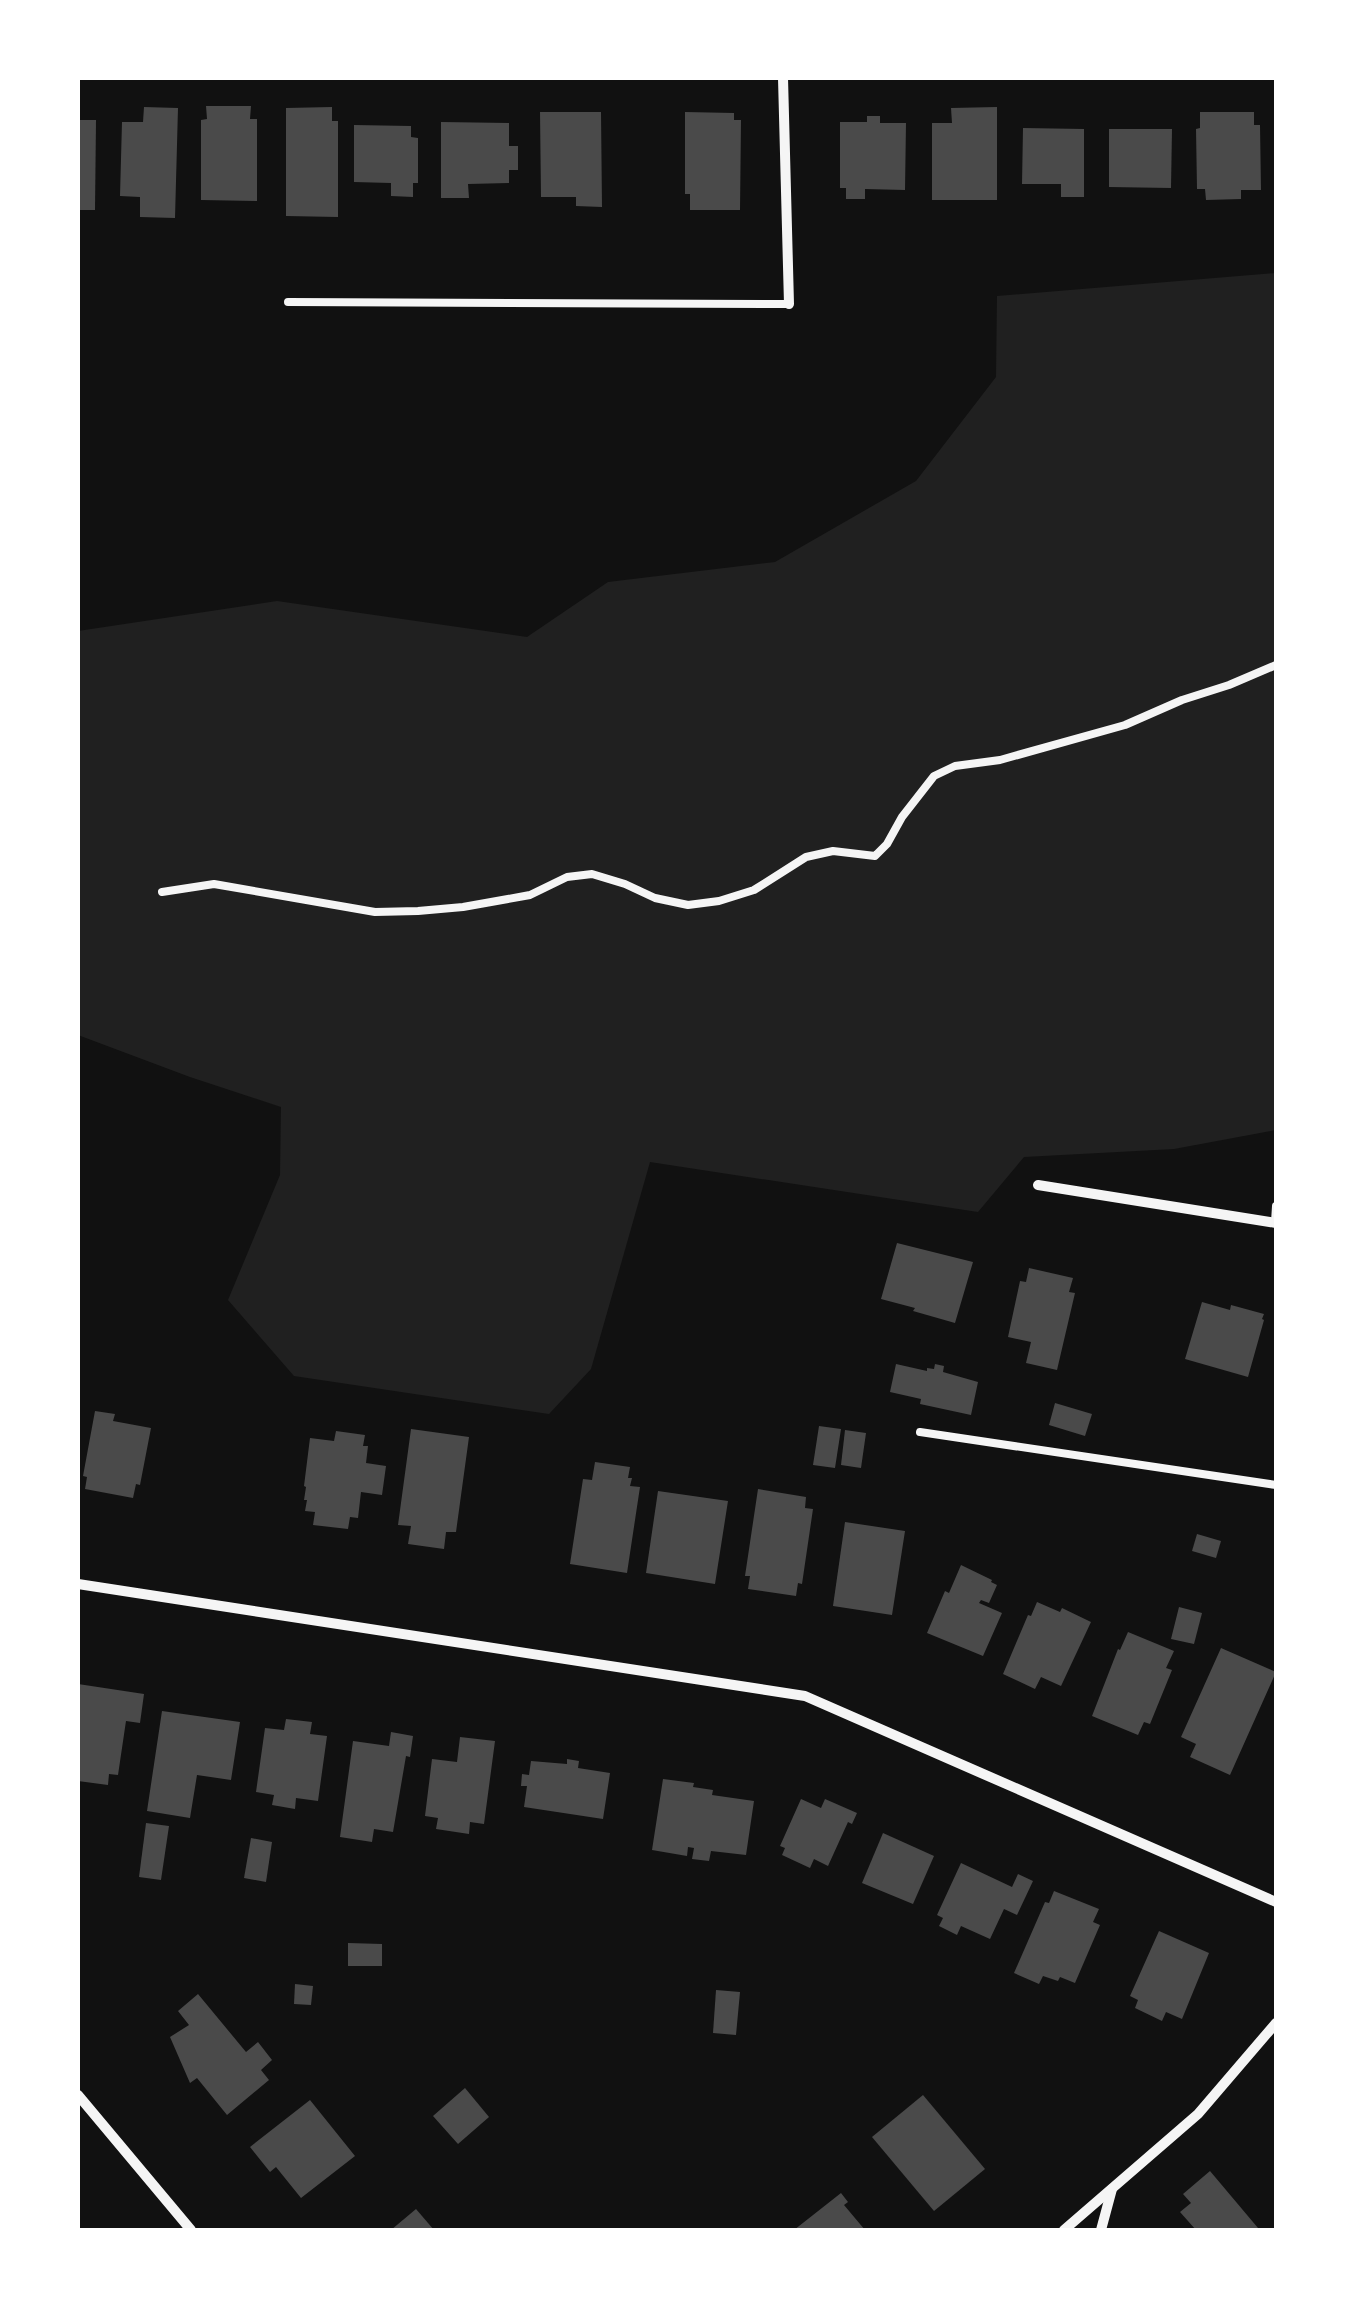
<svg xmlns="http://www.w3.org/2000/svg" width="1354" height="2308" viewBox="0 0 1354 2308" font-family="'Source Sans 3',sans-serif">
<rect width="100%" height="100%" fill="#111"/>
<polygon fill="#202020" points="1276,273 1276,1130 1174,1149 1024,1157 978,1212 650,1162 591,1369 549,1414 294,1376 228,1300 280,1175 281,1107 190,1077 78,1035 78,631 277,601 527,637 608,582 775,562 916,481 996,377 997,296"/>
<g fill="#4a4a4a">
<polygon points="206,106 251,106 250,119 257,119 257,201 201,200 201,120 207,119"/>
<polygon points="144,107 178,108 175,218 140,217 140,197 120,196 122,122 143,122"/>
<polygon points="332,107 332,121 338,121 338,217 286,216 286,108"/>
<polygon points="997,107 997,200 932,200 932,123 952,123 951,108"/>
<polygon points="540,112 601,112 602,207 576,206 576,197 541,197"/>
<polygon points="685,112 734,113 734,120 741,120 740,210 690,210 690,194 685,194"/>
<polygon points="1200,112 1254,112 1254,125 1260,125 1261,190 1241,190 1241,199 1206,200 1205,189 1197,189 1196,129 1200,128"/>
<polygon points="867,116 880,116 880,123 906,123 905,190 865,189 865,199 846,199 846,188 840,188 840,122 867,122"/>
<polygon points="78,120 96,120 95,210 78,210"/>
<polygon points="441,122 509,123 509,146 518,146 518,170 509,170 509,183 468,184 469,198 441,198"/>
<polygon points="354,125 411,126 411,137 418,138 418,183 413,183 413,197 391,196 391,183 354,182"/>
<polygon points="1023,128 1084,129 1084,197 1061,197 1061,184 1022,184"/>
<polygon points="1109,129 1172,129 1171,188 1109,187"/>
<polygon points="897,1243 973,1262 955,1323 913,1311 915,1308 881,1299"/>
<polygon points="1029,1268 1073,1278 1069,1292 1075,1293 1057,1370 1026,1363 1031,1342 1008,1337 1020,1281 1026,1282"/>
<polygon points="1202,1302 1230,1310 1231,1305 1264,1314 1262,1319 1264,1320 1248,1377 1185,1359"/>
<polygon points="896,1364 927,1371 927,1368 934,1369 935,1364 944,1366 943,1372 978,1382 971,1415 920,1404 921,1399 890,1392"/>
<polygon points="1055,1403 1092,1414 1085,1436 1049,1425"/>
<polygon points="95,1411 115,1414 113,1421 151,1428 140,1485 136,1484 133,1498 85,1489 87,1477 83,1476"/>
<polygon points="819,1426 841,1429 835,1468 813,1465"/>
<polygon points="411,1429 469,1437 456,1532 446,1532 444,1549 408,1544 411,1526 398,1525"/>
<polygon points="845,1430 866,1433 861,1468 841,1465"/>
<polygon points="336,1431 365,1435 363,1446 368,1446 366,1463 386,1466 382,1495 361,1492 358,1518 350,1517 348,1529 313,1525 315,1512 305,1511 307,1500 304,1500 306,1487 304,1486 310,1438 334,1441"/>
<polygon points="595,1462 630,1467 628,1478 632,1478 630,1486 640,1487 627,1573 570,1564 583,1479 592,1480"/>
<polygon points="758,1489 806,1497 805,1508 813,1509 802,1584 798,1583 796,1596 748,1589 750,1576 745,1576"/>
<polygon points="658,1491 728,1501 715,1584 646,1573"/>
<polygon points="845,1522 905,1531 892,1615 833,1606"/>
<polygon points="1197,1534 1221,1541 1216,1558 1192,1551"/>
<polygon points="961,1565 992,1580 991,1582 997,1585 989,1603 981,1600 979,1603 1002,1613 983,1656 927,1633 945,1591 949,1593"/>
<polygon points="1037,1602 1060,1612 1062,1608 1091,1622 1061,1686 1041,1677 1035,1689 1003,1674 1028,1615 1031,1616"/>
<polygon points="1179,1607 1202,1613 1194,1644 1171,1639"/>
<polygon points="1128,1632 1174,1651 1166,1668 1172,1670 1150,1724 1144,1722 1138,1735 1092,1716 1118,1649 1120,1650"/>
<polygon points="1221,1648 1276,1672 1230,1775 1190,1757 1196,1744 1181,1737"/>
<polygon points="78,1684 144,1694 140,1723 126,1721 118,1775 109,1774 108,1785 78,1781"/>
<polygon points="162,1711 240,1722 231,1780 197,1775 190,1818 147,1811"/>
<polygon points="286,1719 312,1722 310,1734 327,1736 318,1801 296,1798 295,1809 272,1805 274,1795 256,1792 265,1728 284,1730"/>
<polygon points="391,1732 413,1736 410,1757 406,1756 393,1832 374,1829 372,1842 340,1837 353,1741 389,1746"/>
<polygon points="460,1737 495,1741 484,1824 470,1822 469,1834 436,1829 438,1818 425,1816 432,1759 457,1762"/>
<polygon points="567,1759 579,1761 578,1768 610,1773 603,1819 524,1807 527,1786 521,1786 522,1774 529,1775 531,1761 567,1764"/>
<polygon points="663,1779 694,1783 693,1787 713,1790 712,1795 754,1801 746,1855 711,1851 709,1861 692,1859 694,1848 688,1847 687,1856 652,1850"/>
<polygon points="801,1799 821,1808 825,1799 857,1813 852,1824 848,1822 828,1866 814,1859 810,1868 782,1855 785,1848 780,1846"/>
<polygon points="146,1823 169,1826 161,1880 139,1877"/>
<polygon points="883,1833 934,1856 913,1904 862,1883"/>
<polygon points="251,1838 272,1842 266,1882 244,1878"/>
<polygon points="961,1863 1012,1887 1018,1874 1033,1881 1017,1915 1004,1909 990,1939 961,1926 957,1935 939,1926 943,1918 937,1915"/>
<polygon points="1054,1891 1099,1909 1093,1922 1100,1925 1075,1983 1060,1977 1058,1981 1043,1976 1039,1984 1014,1973 1045,1902 1049,1903"/>
<polygon points="1159,1931 1209,1953 1182,2019 1166,2012 1162,2021 1135,2008 1138,2000 1130,1996"/>
<polygon points="348,1943 382,1944 382,1966 348,1966"/>
<polygon points="295,1984 313,1986 311,2005 294,2004"/>
<polygon points="716,1990 740,1992 736,2035 713,2033"/>
<polygon points="198,1994 246,2052 258,2042 272,2060 261,2070 269,2080 227,2115 197,2078 190,2083 170,2037 189,2025 178,2011"/>
<polygon points="465,2088 489,2117 458,2144 433,2116"/>
<polygon points="923,2095 985,2169 934,2211 872,2137"/>
<polygon points="310,2100 355,2156 301,2198 276,2167 270,2172 250,2147"/>
<polygon points="1210,2171 1258,2228 1255,2230 1196,2230 1180,2212 1191,2203 1183,2194"/>
<polygon points="841,2193 848,2202 844,2205 865,2230 794,2230"/>
<polygon points="416,2209 434,2230 391,2230"/>
</g>
<g fill="none" stroke-linecap="round" stroke-linejoin="round">
<g stroke="#f5f5f5" stroke-width="8">
<polyline points="288,302 789,304"/>
<polyline points="162,892 214,884 375,912 418,911 463,907 530,895 567,877 592,874 625,884 655,898 688,905 719,901 754,890 806,857 833,851 875,856 887,844 902,817 934,776 955,766 1000,760 1125,725 1182,700 1229,685 1276,665"/>
<polyline points="1275,1222 1276,1206"/>
<polyline points="920,1432 1276,1485"/>
</g>
<g stroke="#f5f5f5" stroke-width="10">
<polyline points="783,78 789,304"/>
<polyline points="1038,1185 1276,1223"/>
<polyline points="78,1584 805,1696 1276,1902"/>
<polyline points="78,2095 191,2230"/>
<polyline points="1064,2230 1198,2114 1276,2023"/>
<polyline points="1101,2230 1112,2189"/>
</g>
</g>
<rect width="1354" height="2308" fill="none" stroke="#ffffff" stroke-width="160"/>
</svg>
